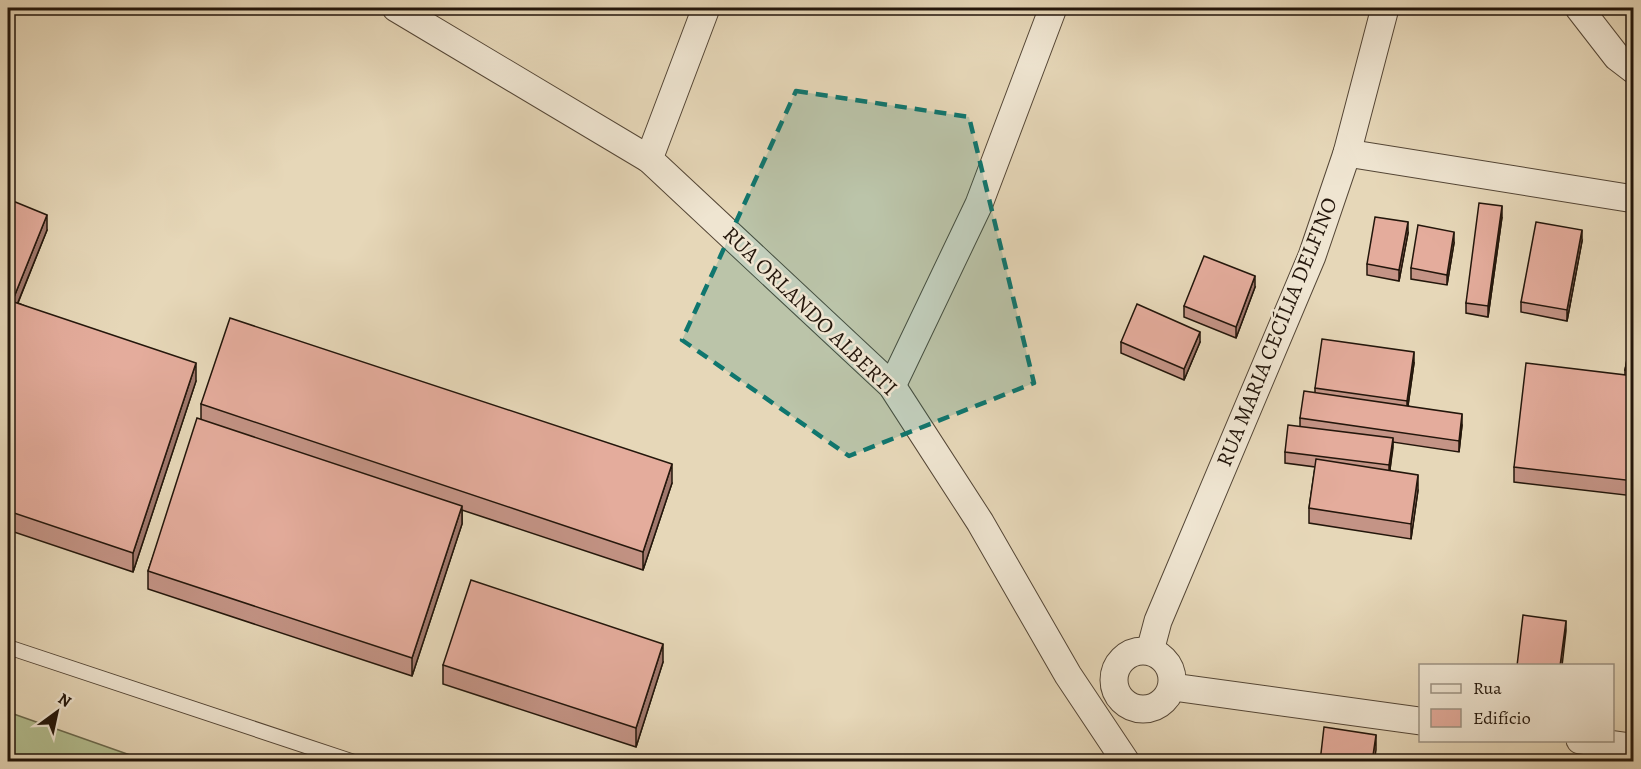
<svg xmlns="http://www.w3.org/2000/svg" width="1641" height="769" viewBox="0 0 1641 769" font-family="Alegreya,serif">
<rect width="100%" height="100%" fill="#e6d7b8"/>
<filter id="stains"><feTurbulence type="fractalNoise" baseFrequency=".00333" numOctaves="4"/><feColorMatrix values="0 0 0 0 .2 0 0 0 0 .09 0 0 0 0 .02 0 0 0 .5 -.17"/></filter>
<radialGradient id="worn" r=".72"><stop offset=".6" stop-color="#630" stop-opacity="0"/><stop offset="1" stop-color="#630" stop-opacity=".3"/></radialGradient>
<polygon fill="#b3be90" stroke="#6b6a4e" stroke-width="1.5" points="8,712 147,761 8,761"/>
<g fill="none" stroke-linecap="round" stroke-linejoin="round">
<defs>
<polyline id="service" points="8,647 354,762"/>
<g id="minor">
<polyline points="396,8 649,159 892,386 980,522 1068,675 1126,762"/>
<polyline points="1579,8 1617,57 1634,70"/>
<polyline points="1347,153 1634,199"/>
<polyline points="649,159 706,8"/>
<polyline points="892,386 979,204 1053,8"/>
<circle cx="1143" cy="680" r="29"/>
<polyline points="1150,651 1158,621 1312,256 1347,153 1385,8"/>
<polyline points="1173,687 1420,721"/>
<polyline points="1580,740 1631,747"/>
</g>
</defs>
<use href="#service" stroke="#544636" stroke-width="16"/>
<use href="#minor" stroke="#544636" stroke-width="29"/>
<use href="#service" stroke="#efe5d1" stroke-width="14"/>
<use href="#minor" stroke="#efe5d1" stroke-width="27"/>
</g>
<g fill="#c49486" stroke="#23160b" stroke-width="1.5">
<polygon points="8,199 47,230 18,303 196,381 133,572 8,530"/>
<polygon points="1502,217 1488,317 1466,313 1466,303"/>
<polygon points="1408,233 1399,281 1367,275 1367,264"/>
<polygon points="1582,241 1567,321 1521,312 1521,302"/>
<polygon points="1454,243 1447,285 1411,279 1411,268"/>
<polygon points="1255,287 1236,338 1184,317 1184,306"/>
<polygon points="1634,323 1634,496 1514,482 1514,467 1625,375 1625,370"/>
<polygon points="1121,342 1200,342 1184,380 1121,353"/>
<polygon points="1414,363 1408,406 1462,425 1459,452 1393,442 1390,470 1418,490 1411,539 1309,523 1309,508 1315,467 1285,463 1285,452 1300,426 1300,418 1315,393 1315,388"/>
<polygon points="201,404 672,483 643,570 462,510 462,524 412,676 148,589 148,571 201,420"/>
<polygon points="663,662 636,747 443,684 443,665"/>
</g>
<g fill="#a0786d" stroke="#23160b" stroke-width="1.5">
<polygon points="1502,206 1502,217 1488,317 1488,306"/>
<polygon points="47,215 47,230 14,312 14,297"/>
<polygon points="1408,222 1408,233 1399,281 1399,270"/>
<polygon points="1582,230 1582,241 1567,321 1567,310"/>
<polygon points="1454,232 1454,243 1447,285 1447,275"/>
<polygon points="1255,276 1255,287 1236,338 1236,327"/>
<polygon points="1200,332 1200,342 1184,380 1184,369"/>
<polygon points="1414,352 1414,363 1407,412 1407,401"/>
<polygon points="196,363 196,381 133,572 133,553"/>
<polygon points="1462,414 1462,425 1459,452 1459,441"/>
<polygon points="1393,438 1393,448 1389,476 1389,465"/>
<polygon points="672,464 672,483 643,570 643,552"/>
<polygon points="1418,475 1418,490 1411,539 1411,524"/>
<polygon points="462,506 462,524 412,676 412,658"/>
<polygon points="1566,621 1566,631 1562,666 1560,666"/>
<polygon points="663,644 663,662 636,747 636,728"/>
<polygon points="1376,735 1376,750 1374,762 1372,762"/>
</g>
<g fill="#e4ac9c" stroke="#23160b" stroke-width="1.5">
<polygon points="8,199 47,215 14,297 8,295"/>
<polygon points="1479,203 1502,206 1488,306 1466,303"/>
<polygon points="1375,217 1408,222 1399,270 1367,264"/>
<polygon points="1536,222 1582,230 1567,310 1521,302"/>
<polygon points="1418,225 1454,232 1447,275 1411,268"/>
<polygon points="1204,256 1255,276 1236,327 1184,306"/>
<polygon points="8,300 196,363 133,553 8,511"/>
<polygon points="1137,304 1200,332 1184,369 1121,342"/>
<polygon points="230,318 672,464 643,552 201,404"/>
<polygon points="1634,323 1634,371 1625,370"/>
<polygon points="1322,339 1414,352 1407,401 1315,388"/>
<polygon points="1526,363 1634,376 1634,481 1514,467"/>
<polygon points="1304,391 1462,414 1459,441 1300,418"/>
<polygon points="197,418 462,506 412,658 148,571"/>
<polygon points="1288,425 1393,438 1389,465 1285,452"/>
<polygon points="1316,459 1418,475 1411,524 1309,508"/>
<polygon points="471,580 663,644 636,728 443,665"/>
<polygon points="1523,615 1566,621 1560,666 1517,666"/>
<polygon points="1324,727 1376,735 1372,762 1320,762"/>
</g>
<path fill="#0f766e" fill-opacity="0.2" stroke="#0f766e" stroke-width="4.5" stroke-dasharray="12 8" stroke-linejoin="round" d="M796,91L969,117L1034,383L849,456L682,340Z"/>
<g text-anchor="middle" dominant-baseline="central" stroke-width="5" stroke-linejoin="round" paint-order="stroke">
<g font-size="22" fill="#23160b" stroke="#efe5d1">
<text transform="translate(810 311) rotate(44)">RUA ORLANDO ALBERTI</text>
<text transform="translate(1277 332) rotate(-68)">RUA MARIA CECÍLIA DELFINO</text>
</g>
</g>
<rect width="1641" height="769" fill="none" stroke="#e6d7b8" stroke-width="30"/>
<rect x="9" y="9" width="1623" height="751" fill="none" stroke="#23160b" stroke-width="3"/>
<rect x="15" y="15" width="1611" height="739" fill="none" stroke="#23160b" stroke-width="1.5"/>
<rect x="1419" y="664" width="195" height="78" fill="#efe5d1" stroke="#9d9282" stroke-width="1.5"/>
<rect x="1431" y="684" width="30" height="9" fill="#efe5d1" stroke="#9d9282" stroke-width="1.5"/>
<text x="1473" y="694" font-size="18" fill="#23160b">Rua</text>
<rect x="1431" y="709" width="30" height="18" fill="#e4ac9c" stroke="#9d9282" stroke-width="1.5"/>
<text x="1473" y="724" font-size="18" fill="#23160b">Edifício</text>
<g transform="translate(57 712) rotate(33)" stroke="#efe5d1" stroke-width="4.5" paint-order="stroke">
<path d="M0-4.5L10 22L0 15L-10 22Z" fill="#23160b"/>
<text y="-9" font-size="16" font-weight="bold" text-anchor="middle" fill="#23160b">N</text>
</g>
<rect width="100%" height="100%" filter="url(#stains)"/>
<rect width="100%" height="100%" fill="url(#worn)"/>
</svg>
